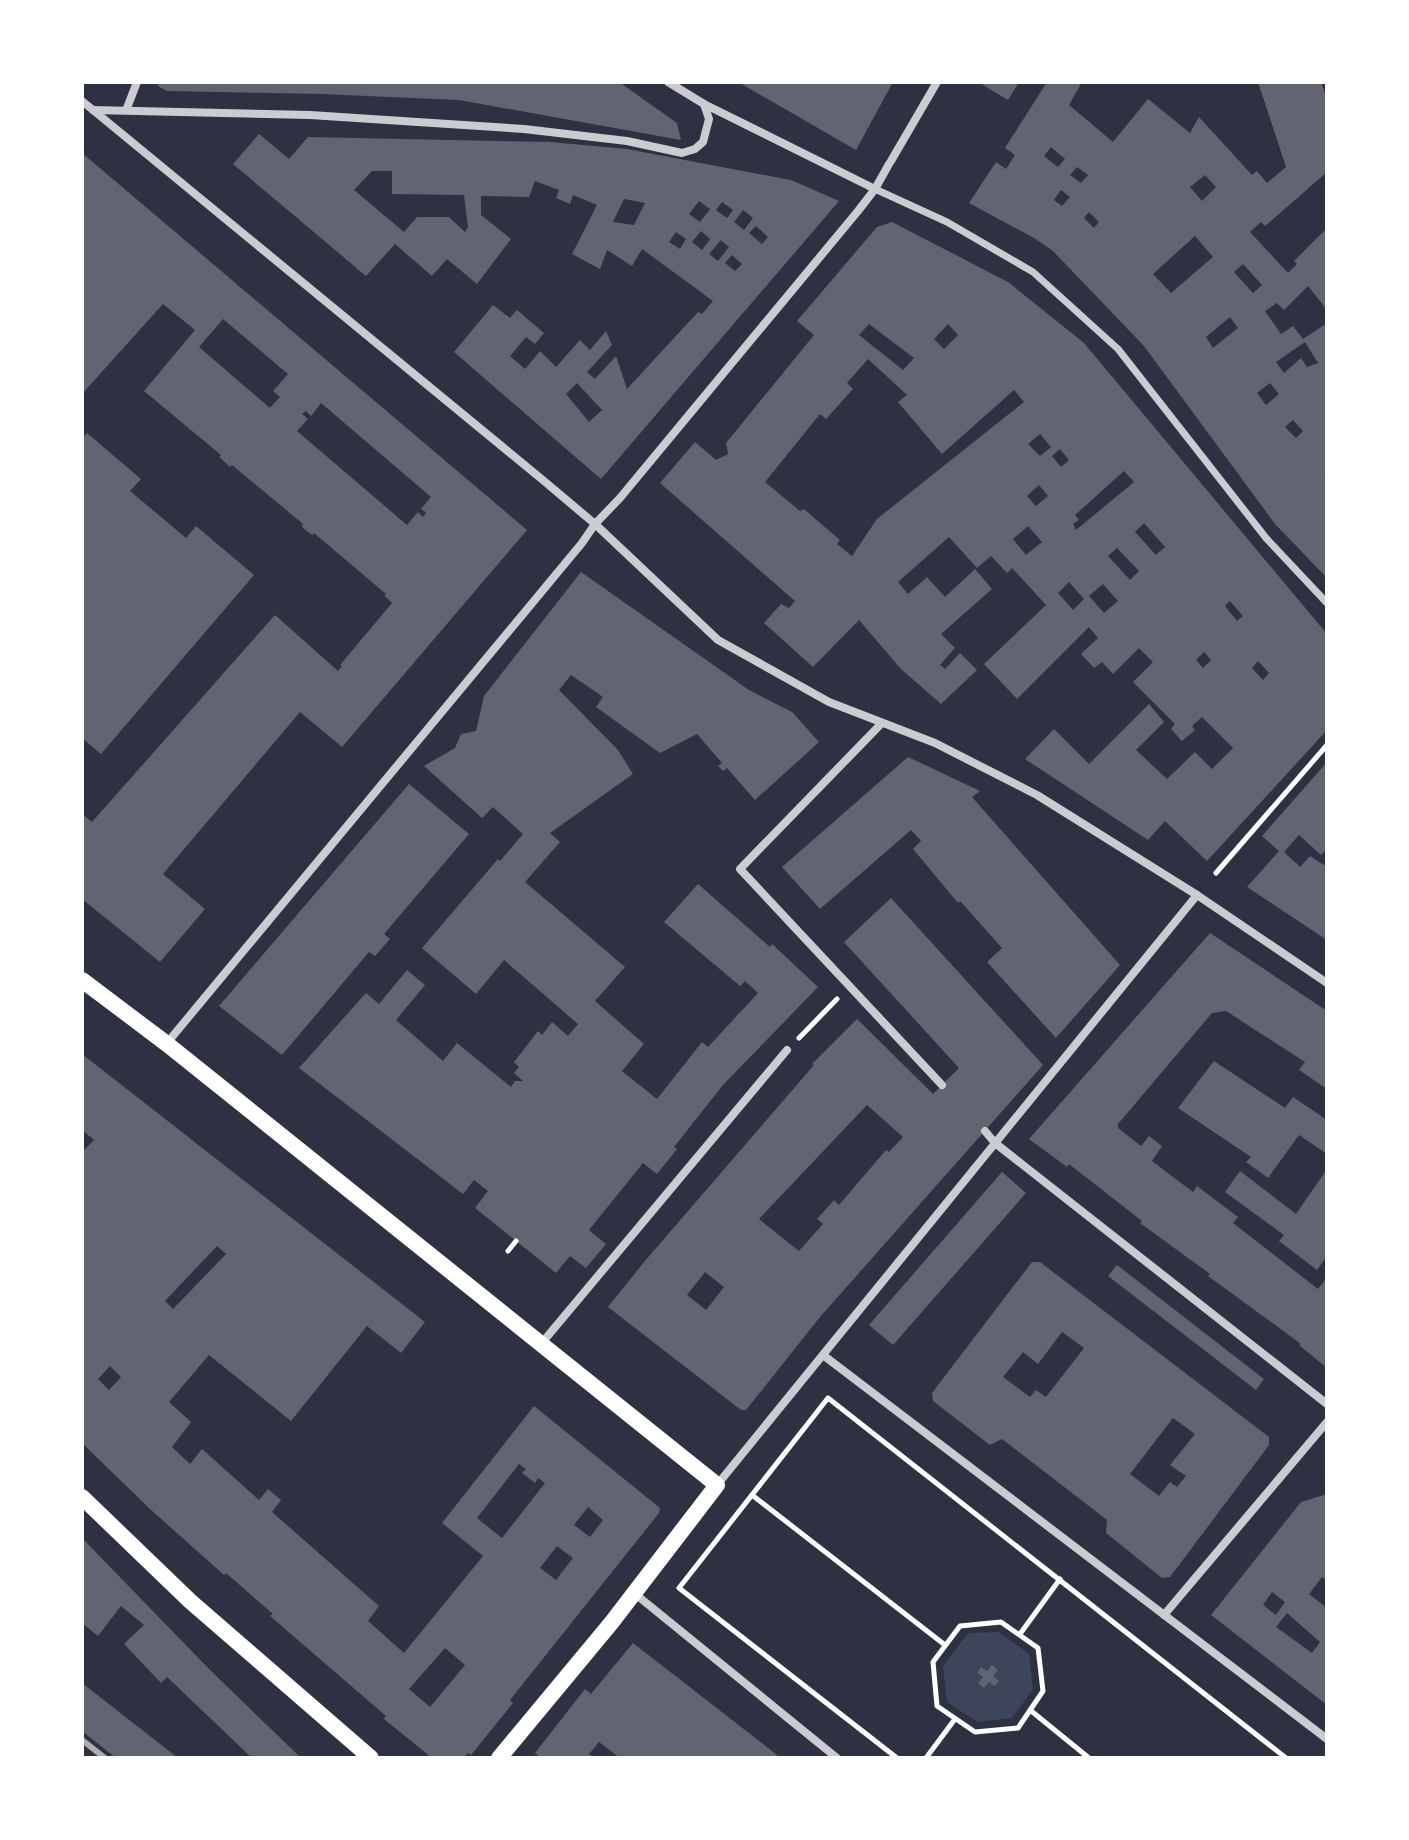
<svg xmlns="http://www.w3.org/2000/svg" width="1409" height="1840" viewBox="0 0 1409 1840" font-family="Raleway,sans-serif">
<rect width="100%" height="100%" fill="#2d3142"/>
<polygon fill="#3c4559" points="999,1632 1029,1654 1033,1689 1012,1718 978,1722 947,1702 943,1666 968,1633"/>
<g fill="#626471" fill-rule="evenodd">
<polygon points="157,82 619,82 677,123 681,140 459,100 321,94 167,91 158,86"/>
<polygon points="738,82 893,82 856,150"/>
<polygon points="978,82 1019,82 1008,100"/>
<path d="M1047,82H1082L1069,105L1113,142L1148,99L1190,133L1199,117L1252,175L1257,171L1267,183L1286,167L1258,82H1321L1327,99V172L1265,226L1261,222L1250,232L1288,273L1297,264L1294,261L1327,228V310L1308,286L1284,310L1277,303L1265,311L1281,334L1293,326L1303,339L1327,323V478L1324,480L1327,483V578L1275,524L1144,346L1052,250L1034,238L969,203L996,162L1006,169L1015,155L1005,148ZM1051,147L1065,159L1058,167L1044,156ZM1077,167L1088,175L1081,183L1070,175ZM1205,175L1216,187L1202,201L1190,187ZM1061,190L1070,197L1062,206L1054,200ZM1089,212L1099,222L1094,228L1084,218ZM1195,236L1213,257L1171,293L1153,274ZM1243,264L1262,285L1253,293L1234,272ZM1230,317L1238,328L1213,348L1206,337ZM1305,342L1318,363L1307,367L1301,358L1284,373L1276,362ZM1270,383L1279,394L1266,405L1257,393ZM1293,420L1303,431L1296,438L1285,427Z"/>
<path d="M259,134L289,159L308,137L550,142L627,149L791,180L839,201L601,479L454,352L493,305L510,318L517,310L544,333L535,344L526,337L510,356L525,369L540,351L556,367L580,340L590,350L606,331L612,345L587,372L595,379L616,356L627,389L698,312L702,314L713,301L642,249L632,266L607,250L600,269L572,254L597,205L573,195L570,204L556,198L559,190L535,181L529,197L481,196V215L511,239L477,284L447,259L432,276L395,244L366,276L233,164ZM372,171H392V194L464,195L468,227L465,232L449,217H417L404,232L354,190ZM624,199L645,203L634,225L613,222ZM699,201L710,209L700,222L689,214ZM722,202L733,210L727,218L716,210ZM743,210L753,218L744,230L734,222ZM756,226L768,237L762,244L749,233ZM701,231L710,239L702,250L692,242ZM676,232L686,239L680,249L669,242ZM721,240L729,247L718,261L709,254ZM732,255L742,264L735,271L725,263ZM577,383L602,410L589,422L566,394Z"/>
<path d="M82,153L527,530L342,747L300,712L163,874L205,909L160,962L82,899V814L92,822L275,615L338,671L342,666L340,665L392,603L384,595L386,594L314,533L312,535L302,527L303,524L232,465L230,467L219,457L221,455L144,391L195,330L163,304L82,394ZM223,319L288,374L273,391L280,397L270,408L199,347ZM321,403L431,497L421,509L426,513L423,517L418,512L407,525L297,431L308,419L302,414L306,411L311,416Z"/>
<path d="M892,222L1008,282L1084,343L1327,634V730L1207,861L1165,821L1148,840L1025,759L1054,729L1089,764L1149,704L1164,722L1136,750L1167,779L1195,752L1212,769L1233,748L1202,717L1192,726L1195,730L1182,741L1171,729L1175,724L1133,682L1153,662L1139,648L1113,674L1102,662L1094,668L1081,654L1098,638L1089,627L1017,699L984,664L1046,605L1012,568L1007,573L991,556L977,568L949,537L898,582L908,594L927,577L945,597L975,569L992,589L941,634L955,648L940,665L945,669L960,653L977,670L941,704L901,669L859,620L813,667L764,623L781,604L789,608L795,601L660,483L695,442L716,460L728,454L726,443L814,335L797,321L877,227ZM869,324L914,358L903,370L859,335ZM948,324L958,335L944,349L934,339ZM868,359L907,395L898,402L942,454L1014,390L1024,402L877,519L852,556L837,544L840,540L804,509L800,511L765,482L820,414L826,419L853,389L847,383ZM1040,434L1051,447L1040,456L1028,444ZM1060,449L1069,460L1061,467L1052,456ZM1124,471L1134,482L1076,530L1073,524L1079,520L1075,515ZM1039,485L1048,496L1036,506L1027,496ZM1144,523L1165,547L1156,555L1135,532ZM1028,526L1042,542L1026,555L1013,539ZM1117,548L1139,571L1130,580L1108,556ZM1069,582L1084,599L1073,610L1058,593ZM1103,584L1118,601L1104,613L1089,596ZM1230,601L1243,616L1237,621L1225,606ZM1204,652L1211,660L1203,668L1196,660ZM1258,661L1269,673L1263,680L1252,668Z"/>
<polygon points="87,433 141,479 130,491 186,538 196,526 254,575 101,754 82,738 82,438"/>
<polygon points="581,572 749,690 792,712 819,742 755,800 727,768 723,771 718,766 722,763 697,734 660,753 596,707 603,697 571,675 559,690 618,750 633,774 550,833 560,842 525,882 625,967 595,1001 644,1044 622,1071 657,1099 702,1042 708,1047 758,993 745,981 740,986 664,922 698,884 770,947 772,944 818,987 723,1085 674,1147 677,1149 657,1174 643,1163 589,1230 606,1244 586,1268 570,1256 556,1273 475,1208 488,1191 474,1180 463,1194 299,1068 366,993 379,1004 407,970 425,985 396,1020 443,1061 457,1043 511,1087 515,1081 523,1081 514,1073 519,1067 514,1062 538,1031 542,1035 552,1022 568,1036 578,1024 504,960 476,994 422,948 498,859 500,861 523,834 493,807 482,818 424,766 455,748 461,734 476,731 484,696"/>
<polygon points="908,757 980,791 972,797 1120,965 1056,1038 987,962 1002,948 960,901 958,903 913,849 921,841 911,830 820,909 782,867"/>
<polygon points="1327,762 1327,849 1321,855 1299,835 1284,852 1300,867 1310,856 1327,867 1327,940 1247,887 1279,851 1262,836"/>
<polygon points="409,784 469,834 384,934 390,939 375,956 369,952 282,1055 219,1006"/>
<path d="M891,898L1043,1065L820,1317L746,1410H741L608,1307L644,1262L814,1065L812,1064L857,1019L933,1094L959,1068L844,942ZM867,1105L903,1137L889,1152L886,1150L839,1205L834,1200L817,1219L823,1224L799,1251L759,1219ZM705,1272L724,1287L706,1310L687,1295Z"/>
<polygon points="1210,933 1327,1011 1327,1089 1299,1070 1305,1062 1226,1011 1212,1013 1118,1124 1118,1128 1141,1146 1149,1136 1162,1146 1152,1161 1193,1192 1197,1186 1238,1217 1233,1223 1318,1289 1327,1277 1327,1368 1299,1345 1301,1344 1208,1276 1210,1274 1140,1223 1142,1221 1069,1164 1067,1167 1029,1139"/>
<path d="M82,1054L425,1322L401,1353L367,1326L291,1421L209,1355L169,1402L191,1422L172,1447L190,1464L202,1449L259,1500L268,1489L281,1500L272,1512L379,1606L368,1621L404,1653L483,1556L442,1523L534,1406L660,1508L659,1513L510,1700L513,1703L471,1755L468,1753L464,1758H432L384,1719L386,1716L270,1616L273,1614L226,1573L224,1575L150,1509L82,1443V1152L94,1140L82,1130ZM217,1246L226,1254L173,1309L165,1301ZM110,1366L121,1377L109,1390L98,1379ZM519,1464L526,1469L522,1473L535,1483L538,1478L545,1483L502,1538L477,1518ZM588,1507L603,1520L590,1537L574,1525ZM557,1546L573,1558L556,1580L540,1568ZM445,1648L465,1665L430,1707L409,1689Z"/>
<polygon points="1214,1061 1285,1108 1293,1097 1327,1120 1327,1154 1299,1135 1268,1178 1246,1162 1251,1157 1178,1108"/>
<polygon points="1327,1169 1327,1256 1317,1270 1279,1241 1284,1235 1225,1192 1240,1171 1296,1214"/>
<polygon points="1002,1172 1026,1193 893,1345 869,1325"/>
<path d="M1032,1262H1040L1269,1437V1445L1170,1577L1162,1578L1106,1533L1107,1520L1002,1439L990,1445L933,1401L932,1393ZM1062,1332L1084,1348L1046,1397L1036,1390L1030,1397L1003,1377L1023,1352L1038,1364ZM1173,1418L1195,1434L1170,1465L1186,1476L1177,1487L1170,1482L1159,1496L1130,1474Z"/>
<polygon points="1117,1265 1264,1379 1256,1390 1108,1276"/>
<path d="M1327,1494V1581L1322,1577L1309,1594L1327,1608V1705L1211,1615L1301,1502ZM1272,1592L1285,1602L1276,1615L1263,1605ZM1287,1613L1320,1642L1312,1653L1276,1627Z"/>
<polygon points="82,1538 210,1670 301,1758 252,1758 167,1677 161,1683 124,1644 144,1625 121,1606 98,1636 82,1623"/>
<polygon points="633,1643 781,1758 620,1758 599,1742 589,1754 595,1758 541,1758 535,1753 585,1689 591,1694"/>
<polygon points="992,1665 998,1670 993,1676 999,1681 995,1686 989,1682 984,1688 978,1683 983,1677 977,1673 981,1667 987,1671"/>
<polygon points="82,1683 178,1758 116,1758 82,1731"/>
</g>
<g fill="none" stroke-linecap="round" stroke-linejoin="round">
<g stroke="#fff" stroke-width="5">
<polyline points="1216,873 1327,745"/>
<polyline points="799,1038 837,999"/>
<polyline points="508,1251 516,1241"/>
<polyline points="752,1495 945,1645"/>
<polygon points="1001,1622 1038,1648 1043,1691 1018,1728 975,1732 937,1706 933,1662 960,1626"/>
<polyline points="1020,1634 1060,1579"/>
<polyline points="1030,1710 1089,1758"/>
<polyline points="897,1758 679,1588 828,1398 1286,1758"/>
<polyline points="926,1758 955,1719"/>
</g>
<polyline stroke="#caccd0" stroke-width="7" points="875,189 947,222 1033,272 1118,349 1266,538 1327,603"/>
<g stroke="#caccd0" stroke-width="8">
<polyline points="668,82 704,104 875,189"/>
<polyline points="82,101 544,481 595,524 718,640 829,702 935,743 1037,795 1197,895 1327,983"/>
<polyline points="127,108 137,82"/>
<polyline points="93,110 310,115 524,129 627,141 682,153 695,149 703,142 709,119 704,104"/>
<polyline points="891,161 937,82"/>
<polyline points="881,724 740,869 942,1085"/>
<polyline points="167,1043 582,543 595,524 620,498 858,211 875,189 889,164"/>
<polyline points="985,1131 995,1143 1327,1404"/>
<polyline points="541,1344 787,1050"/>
<polyline points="823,1355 1327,1739"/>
<polyline points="717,1485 1197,895"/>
<polyline points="634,1593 837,1758"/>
<polyline points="1164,1615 1327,1422"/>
</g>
<g stroke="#fff" stroke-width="16">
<polyline points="82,980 167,1044 717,1485 612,1622 499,1758"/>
<polyline points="82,1497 190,1601 371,1758"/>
</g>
<polyline stroke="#abadb3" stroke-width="6" points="82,1740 105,1758"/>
</g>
<rect width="1409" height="1840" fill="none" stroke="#ffffff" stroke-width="168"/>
</svg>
